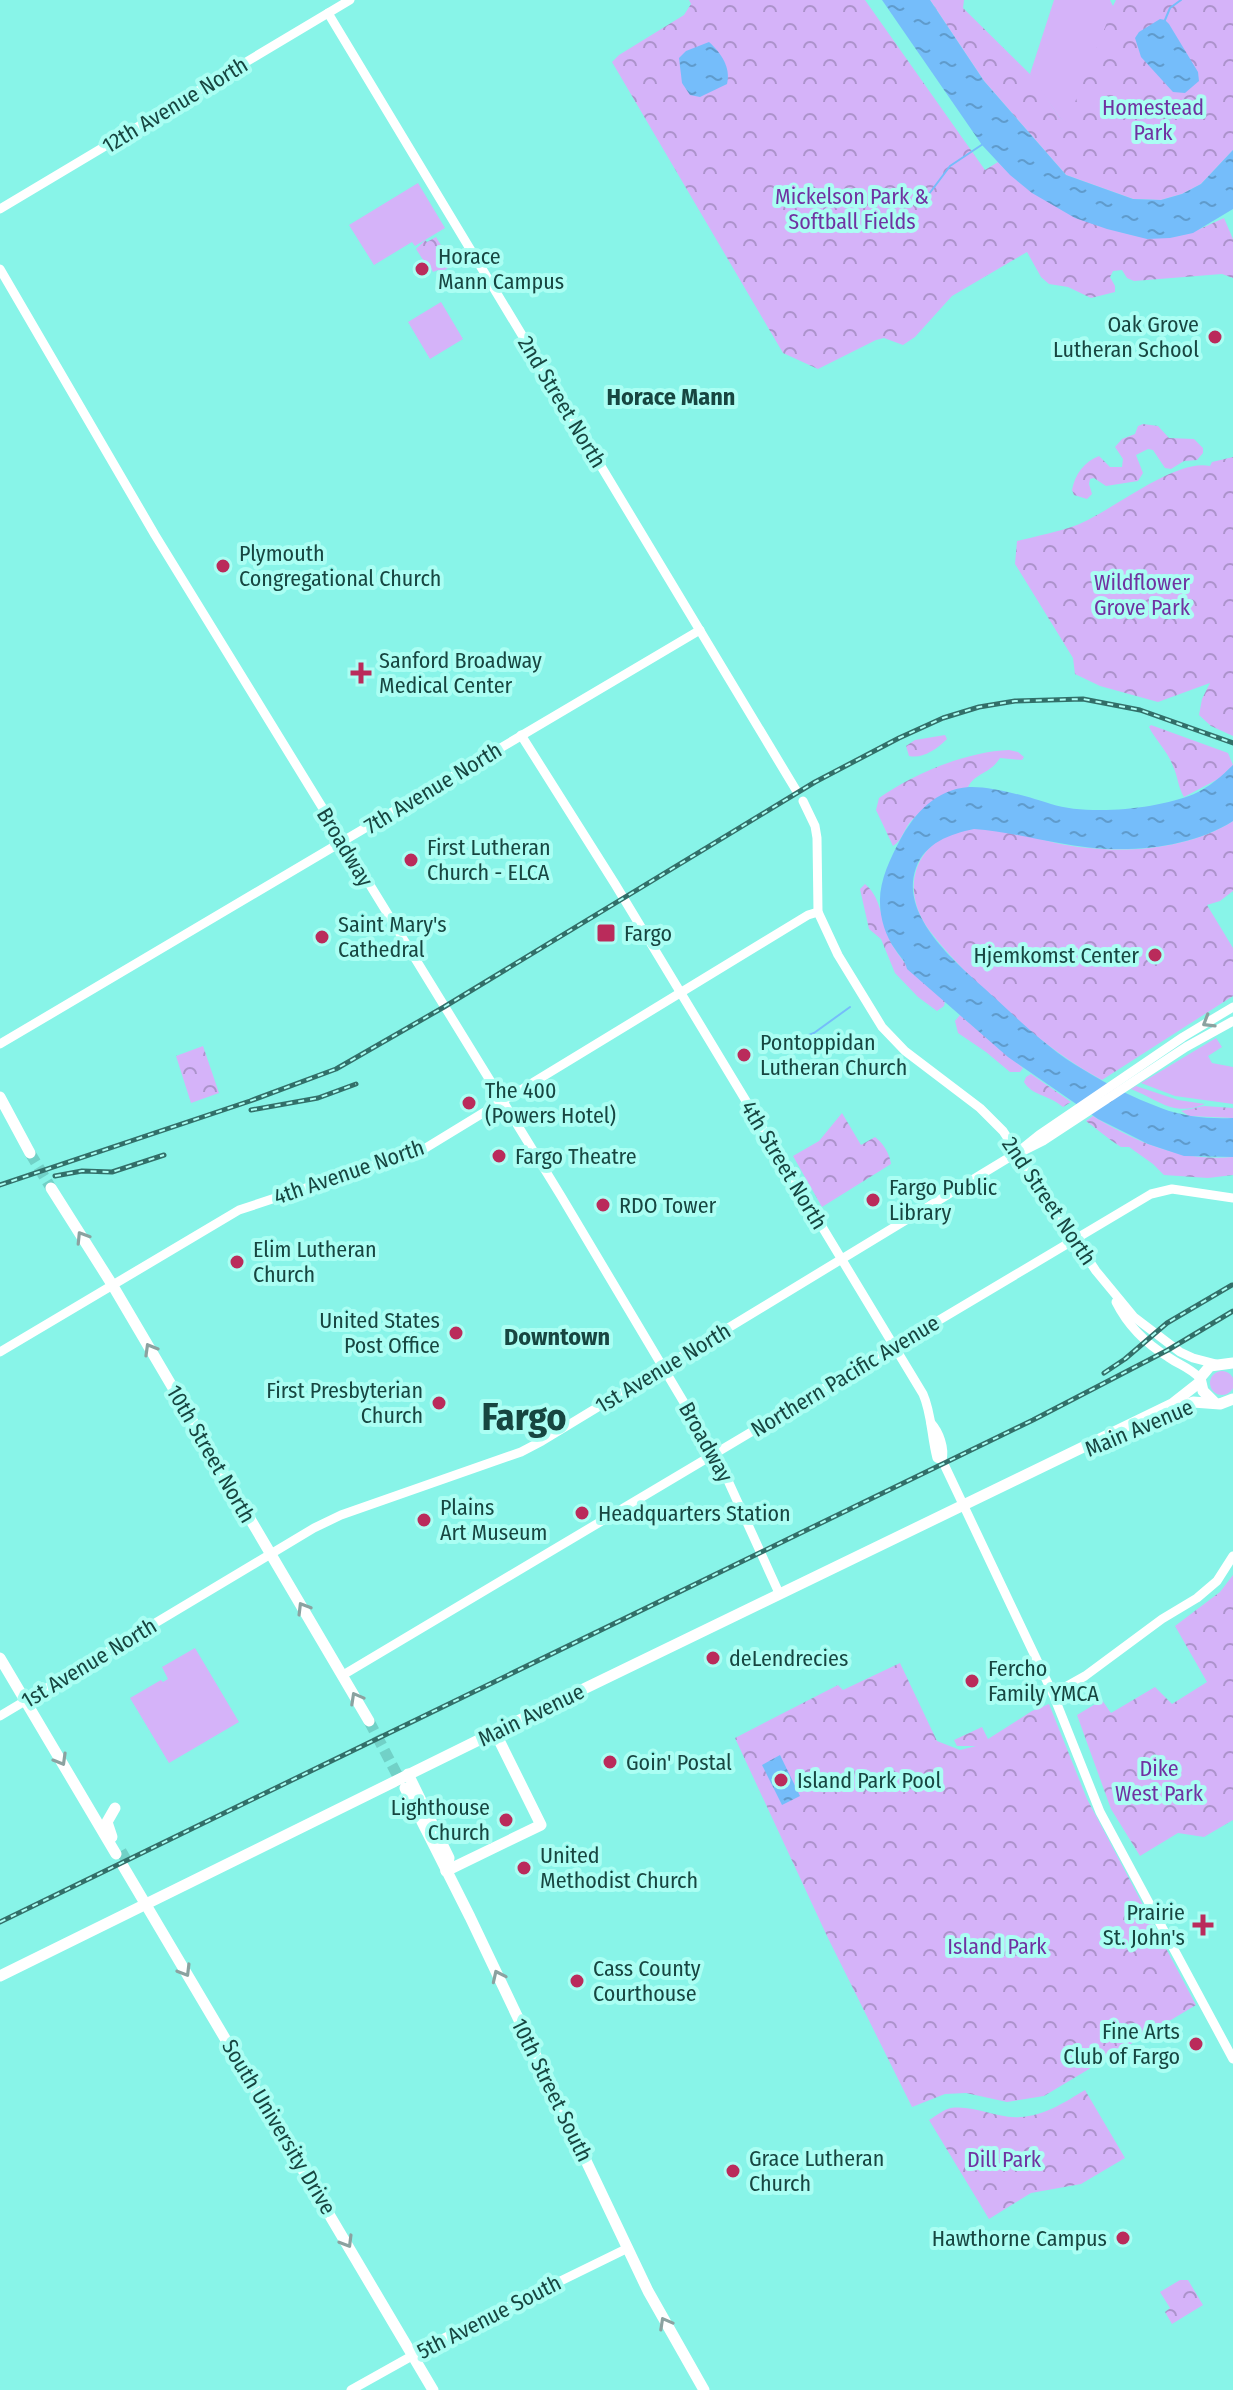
<svg xmlns="http://www.w3.org/2000/svg" width="1233" height="2390" viewBox="0 0 1233 2390" font-family="'Fira Sans Condensed',sans-serif">
<defs>
<pattern id="forest-crowns" width="20" height="18" patternUnits="userSpaceOnUse" patternTransform="scale(2)"><rect width="20" height="18" fill="#d5b3f9"/><path d="M2 6a3 3 0 1 1 6 0M12 15a3 3 0 1 1 6 0" fill="none" stroke="#ac93cb"/></pattern>
<pattern id="water-ripples" width="26" height="14" patternUnits="userSpaceOnUse" patternTransform="scale(2)"><rect width="26" height="14" fill="#75bdfa"/><path d="M2 4q2-2 4 0t4 0M15 11q2-2 4 0t4 0" fill="none" stroke="#5f9bcc"/></pattern>
</defs>
<rect width="100%" height="100%" fill="#88f4e8"/>
<g fill="#d5b3f9">
<polygon points="1054,0 1110,0 1113,6 1116,0 1090,141 1059,117 1030,74"/>
<polygon points="418,183 445,228 415,246 412,242 374,265 349,225"/>
<polygon points="441,302 463,339 430,359 408,322"/>
<polygon points="1216,1038 1222,1047 1208,1056 1212,1063 1233,1067 1233,1104 1175,1096 1141,1083"/>
<path d="M1136,1086L1178,1100L1205,1104C1173,1117 1161,1101 1131,1089Z"/>
<circle cx="1222" cy="1383" r="12"/>
<polygon points="195,1648 239,1722 169,1763 130,1698 161,1680 163,1682 168,1679 162,1667"/>
</g>
<g fill="url(#forest-crowns)">
<path d="M689,0H865L985,170L998,162L1011,175C1056,201 1117,245 1171,237C1190,235 1206,226 1224,218L1233,239V278L1222,274L1134,281L1127,278L1122,270L1113,271L1110,277L1115,286V292L1091,298L1068,287L1049,284L1041,277L1027,252L952,296L915,337L903,345L884,338L876,340L818,369L783,353L612,62L619,55L684,15L691,4Z"/>
<polygon points="930,0 964,0 963,8 1034,78 1059,117 1067,122 1116,0 1233,0 1233,150 1201,184 1182,194 1161,200 1133,199 1066,175 984,81"/>
<polygon points="436,237 453,265 440,273 438,270 433,272 429,265 427,266 416,249 425,240 427,242"/>
<path d="M1143,424L1158,426L1169,438L1194,439L1203,448V453L1197,460L1184,461L1171,469L1165,468L1153,450L1148,449L1136,455L1143,473L1138,481L1106,486L1094,478L1090,479L1089,484L1092,494L1087,499L1074,495L1072,490C1075,474 1084,462 1099,456L1110,467H1122L1123,459L1115,447L1122,439L1135,434L1138,426Z"/>
<path d="M1233,457V736L1211,726L1199,715L1202,699L1210,683L1158,702L1100,686L1075,674L1073,658L1015,564L1017,541C1037,536 1058,532 1077,525C1112,511 1175,458 1210,466L1212,462Z"/>
<path d="M1151,725L1228,753L1233,765L1220,778L1184,797C1178,787 1178,777 1173,766C1168,752 1156,741 1149,727Z"/>
<path d="M945,735L947,739C937,749 923,759 909,756L906,746L915,740Z"/>
<path d="M1009,750L1018,752L1024,757L1022,760L1000,758C989,775 976,772 968,787C946,793 928,803 912,820C904,828 903,840 893,846L876,810L879,798C913,774 968,751 1009,750Z"/>
<path d="M1233,821V891L1220,901L1207,905L1233,948V996L1102,1080C1046,1051 968,981 929,930C897,887 917,834 973,829C1000,826 1031,837 1056,843C1112,855 1184,852 1233,821Z"/>
<path d="M865,884C883,899 881,925 893,946C906,968 925,984 945,1001L944,1006L937,1011L918,997L895,973L881,939L869,929L860,889Z"/>
<polygon points="960,1015 1023,1068 1020,1072 1010,1072 986,1052 958,1033 955,1021"/>
<polygon points="203,1046 219,1093 191,1103 176,1056"/>
<path d="M1031,1074L1071,1102L1063,1107C1049,1095 1031,1095 1024,1082L1026,1077Z"/>
<polygon points="1204,1106 1233,1108 1233,1118 1189,1116 1181,1111"/>
<path d="M842,1113L861,1145L875,1137C883,1143 890,1154 891,1164L822,1207L793,1156L819,1141Z"/>
<path d="M1093,1116C1135,1142 1183,1162 1233,1157V1175L1208,1178L1164,1175L1153,1164L1129,1147H1121L1112,1141L1086,1121Z"/>
<polygon points="1233,1575 1233,1820 1204,1837 1178,1833 1140,1856 1111,1809 1077,1715 1102,1700 1111,1713 1155,1687 1172,1704 1207,1682 1175,1626 1220,1592"/>
<polygon points="900,1663 937,1741 960,1750 976,1746 957,1746 954,1740 982,1727 988,1739 1032,1711 1049,1704 1087,1799 1196,2005 1044,2096 1007,2102 966,2093 945,2094 912,2107 827,1936 735,1738 838,1685 843,1690"/>
<path d="M1085,2090L1125,2158L1081,2184L1031,2193L989,2219L929,2120C936,2116 944,2109 951,2108C975,2105 997,2119 1020,2117C1044,2116 1065,2102 1085,2090Z"/>
<polygon points="1180,2280 1188,2280 1203,2305 1172,2324 1165,2312 1170,2308 1160,2292"/>
</g>
<g fill="url(#water-ripples)">
<polygon points="882,0 930,0 984,81 1066,175 1133,199 1161,200 1182,194 1201,184 1233,150 1233,209 1193,233 1170,238 1147,239 1107,229 1075,218 1032,193 1010,175 982,145"/>
<polygon points="1160,19 1165,20 1169,24 1198,72 1199,81 1185,93 1173,92 1141,57 1135,38 1139,32"/>
<path d="M709,42C721,53 731,67 727,84L700,97L690,95L682,83L679,58L686,51Z"/>
<path d="M1233,765V821C1184,852 1114,854 1059,843C1030,838 1003,831 974,829C950,834 925,843 916,868C898,918 961,967 994,997C1022,1023 1051,1051 1084,1070C1108,1085 1134,1098 1161,1108C1184,1117 1209,1119 1233,1118V1157L1184,1156L1148,1144L1098,1119L1008,1057L907,969C905,960 900,957 895,949C886,937 880,918 880,903C879,882 890,859 900,840C914,814 936,789 969,787C992,786 1029,797 1051,804C1089,816 1158,809 1194,794C1209,787 1222,776 1233,765Z"/>
<polygon points="780,1755 800,1796 782,1805 762,1765"/>
</g>
<g fill="none" stroke-linecap="round" stroke-linejoin="round">
<g stroke="#75bdfa" stroke-width="2">
<polyline points="1165,20 1170,8 1181,0"/>
<polyline points="929,194 950,166 983,144"/>
<polyline points="788,1043 814,1033 850,1007"/>
</g>
<g stroke="#71d1c7" stroke-width="11" stroke-dasharray="11 5.5" stroke-linecap="butt">
<polyline points="30,1153 51,1188"/>
<polyline points="369,1721 402,1784"/>
<polyline points="121,1851 128,1863"/>
</g>
<g stroke="#fff" stroke-width="9">
<polyline points="328,13 796,790"/>
<polyline points="0,209 350,0"/>
<polyline points="0,269 155,535 561,1196 720,1463 779,1593"/>
<path d="M521,735L615,884L923,1394C932,1414 931,1436 937,1458L942,1460L1053,1694L1100,1812L1233,2059"/>
<polyline points="803,801 815,826 817,838 818,912 838,955 882,1027 905,1051 980,1108 1003,1131 1096,1271 1134,1317 1180,1352 1193,1358 1216,1364"/>
<polyline points="0,1044 700,630"/>
<polyline points="1021,1152 1043,1141 1186,1047 1233,1021"/>
<path d="M1116,1302C1128,1326 1145,1343 1168,1357C1181,1366 1187,1366 1200,1378"/>
<polyline points="0,1352 239,1210 424,1149 808,915 818,912"/>
<path d="M931,1423C939,1432 945,1448 942,1460"/>
<polyline points="343,1675 1151,1194 1172,1189 1233,1198"/>
<polyline points="1053,1694 1085,1676 1162,1619 1197,1598 1217,1581 1233,1556"/>
<polyline points="0,1716 314,1528 341,1515 521,1452 542,1441 1018,1152 1039,1135 1183,1037 1233,1007"/>
<polyline points="351,2390 444,2338 628,2248"/>
</g>
<g stroke="#fff" stroke-width="11">
<polyline points="0,1097 30,1153"/>
<polyline points="51,1188 113,1286 369,1721"/>
<polyline points="1214,1402 1203,1391 1200,1378 1210,1366 1233,1363"/>
<polyline points="1171,1411 1193,1402 1220,1404 1233,1399"/>
<polyline points="0,1658 116,1854"/>
<polyline points="408,1774 449,1858 446,1871"/>
<polyline points="405,1788 470,1917 648,2291 704,2390"/>
<polyline points="112,1837 107,1822 115,1808"/>
<polyline points="123,1866 433,2390"/>
<polyline points="446,1871 541,1825 495,1732"/>
<polyline points="0,1976 495,1732 1172,1404 1200,1382"/>
</g>
<defs>
<g id="rail">
<polyline points="251,1110 318,1098 356,1084"/>
<polyline points="55,1176 82,1171 112,1172 164,1155"/>
<polyline points="0,1185 250,1101 336,1069 444,1007 815,782 899,738 943,718 979,707 1015,701 1083,699 1140,710 1233,743"/>
<polyline points="1104,1373 1125,1359 1167,1323 1232,1285"/>
<polyline points="0,1922 1033,1420 1168,1350 1233,1311"/>
</g>
</defs>
<use href="#rail" stroke="#326f69" stroke-width="5"/>
<use href="#rail" stroke="#abfef3" stroke-width="2" stroke-dasharray="6" stroke-linecap="butt"/>
</g>
<defs><path id="oneway-chevron" d="M-2-3.5L2.5 0L-2 3.5" fill="none" stroke-width="1.6" stroke-linecap="round" stroke-linejoin="round" transform="scale(2)"/></defs>
<g stroke="#8ba2a0">
<use href="#oneway-chevron" transform="translate(1208 1022) rotate(149)"/>
<use href="#oneway-chevron" transform="translate(82 1237) rotate(-122)"/>
<use href="#oneway-chevron" transform="translate(150 1349) rotate(-120)"/>
<use href="#oneway-chevron" transform="translate(303 1608) rotate(-121)"/>
<use href="#oneway-chevron" transform="translate(356 1698) rotate(-119)"/>
<use href="#oneway-chevron" transform="translate(61 1760) rotate(60)"/>
<use href="#oneway-chevron" transform="translate(185 1971) rotate(59)"/>
<use href="#oneway-chevron" transform="translate(498 1976) rotate(-115)"/>
<use href="#oneway-chevron" transform="translate(347 2242) rotate(59)"/>
<use href="#oneway-chevron" transform="translate(665 2323) rotate(-119)"/>
</g>
<g fill="#ba2b5b" stroke="#abfef3" stroke-width="3">
<circle cx="422" cy="269" r="8"/>
<circle cx="1215" cy="337" r="8"/>
<circle cx="223" cy="566" r="8"/>
<path d="M357 661h8v8h8v8h-8v8h-8v-8h-8v-8h8z"/>
<circle cx="411" cy="860" r="8"/>
<rect x="596" y="923" width="20" height="20" rx="4"/>
<circle cx="322" cy="937" r="8"/>
<circle cx="1155" cy="955" r="8"/>
<circle cx="744" cy="1055" r="8"/>
<circle cx="469" cy="1103" r="8"/>
<circle cx="499" cy="1156" r="8"/>
<circle cx="873" cy="1200" r="8"/>
<circle cx="603" cy="1205" r="8"/>
<circle cx="237" cy="1262" r="8"/>
<circle cx="456" cy="1333" r="8"/>
<circle cx="439" cy="1403" r="8"/>
<circle cx="582" cy="1513" r="8"/>
<circle cx="424" cy="1520" r="8"/>
<circle cx="713" cy="1658" r="8"/>
<circle cx="972" cy="1681" r="8"/>
<circle cx="610" cy="1762" r="8"/>
<circle cx="781" cy="1780" r="8"/>
<circle cx="506" cy="1820" r="8"/>
<circle cx="524" cy="1868" r="8"/>
<path d="M1199 1913h8v8h8v8h-8v8h-8v-8h-8v-8h8z"/>
<circle cx="577" cy="1981" r="8"/>
<circle cx="1196" cy="2044" r="8"/>
<circle cx="733" cy="2171" r="8"/>
<circle cx="1123" cy="2238" r="8"/>
</g>
<g text-anchor="middle" dominant-baseline="central" stroke-width="8" stroke-linejoin="round" paint-order="stroke">
<g font-size="22" fill="#174641" stroke="#abfef3">
<text transform="translate(175 105) rotate(-31)">12th Avenue North</text>
<text transform="translate(562 402) rotate(59)">2nd Street North</text>
<text transform="translate(433 788) rotate(-31)">7th Avenue North</text>
<text transform="translate(345 847) rotate(59)">Broadway</text>
<text transform="translate(784 1165) rotate(59)">4th Street North</text>
<text transform="translate(349 1172) rotate(-19)">4th Avenue North</text>
<text transform="translate(1049 1201) rotate(56)">2nd Street North</text>
<text transform="translate(663 1368) rotate(-31)">1st Avenue North</text>
<text transform="translate(845 1376) rotate(-31)">Northern Pacific Avenue</text>
<text transform="translate(1139 1428) rotate(-23)">Main Avenue</text>
<text transform="translate(706 1442) rotate(61)">Broadway</text>
<text transform="translate(211 1454) rotate(60)">10th Street North</text>
<text transform="translate(89 1663) rotate(-31)">1st Avenue North</text>
<text transform="translate(531 1715) rotate(-26)">Main Avenue</text>
<text transform="translate(552 2090) rotate(64)">10th Street South</text>
<text transform="translate(279 2127) rotate(59)">South University Drive</text>
<text transform="translate(489 2317) rotate(-27)">5th Avenue South</text>
</g>
<g font-size="22" fill="#7032a1" stroke="#abfef3">
<text x="1153" y="107">Homestead<tspan x="1153" dy="25">Park</tspan></text>
<text x="852" y="196">Mickelson Park &amp;<tspan x="852" dy="25">Softball Fields</tspan></text>
<text x="1142" y="582">Wildflower<tspan x="1142" dy="25">Grove Park</tspan></text>
<text x="1159" y="1768">Dike<tspan x="1159" dy="25">West Park</tspan></text>
<text x="997" y="1946">Island Park</text>
<text x="1004" y="2159">Dill Park</text>
</g>
<g font-size="22" fill="#174641" stroke="#abfef3" text-anchor="start">
<text x="438" y="256">Horace<tspan x="438" dy="25">Mann Campus</tspan></text>
<text x="1199" y="324" text-anchor="end">Oak Grove<tspan x="1199" dy="25">Lutheran School</tspan></text>
<text x="239" y="553">Plymouth<tspan x="239" dy="25">Congregational Church</tspan></text>
<text x="379" y="660">Sanford Broadway<tspan x="379" dy="25">Medical Center</tspan></text>
<text x="427" y="847">First Lutheran<tspan x="427" dy="25">Church - ELCA</tspan></text>
<text x="338" y="924">Saint Mary's<tspan x="338" dy="25">Cathedral</tspan></text>
<text x="624" y="933">Fargo</text>
<text x="1139" y="955" text-anchor="end">Hjemkomst Center</text>
<text x="760" y="1042">Pontoppidan<tspan x="760" dy="25">Lutheran Church</tspan></text>
<text x="485" y="1090">The 400<tspan x="485" dy="25">(Powers Hotel)</tspan></text>
<text x="515" y="1156">Fargo Theatre</text>
<text x="889" y="1187">Fargo Public<tspan x="889" dy="25">Library</tspan></text>
<text x="619" y="1205">RDO Tower</text>
<text x="253" y="1249">Elim Lutheran<tspan x="253" dy="25">Church</tspan></text>
<text x="440" y="1320" text-anchor="end">United States<tspan x="440" dy="25">Post Office</tspan></text>
<text x="423" y="1390" text-anchor="end">First Presbyterian<tspan x="423" dy="25">Church</tspan></text>
<text x="440" y="1507">Plains<tspan x="440" dy="25">Art Museum</tspan></text>
<text x="598" y="1513">Headquarters Station</text>
<text x="729" y="1658">deLendrecies</text>
<text x="988" y="1668">Fercho<tspan x="988" dy="25">Family YMCA</tspan></text>
<text x="626" y="1762">Goin' Postal</text>
<text x="797" y="1780">Island Park Pool</text>
<text x="490" y="1807" text-anchor="end">Lighthouse<tspan x="490" dy="25">Church</tspan></text>
<text x="540" y="1855">United<tspan x="540" dy="25">Methodist Church</tspan></text>
<text x="1185" y="1912" text-anchor="end">Prairie<tspan x="1185" dy="25">St. John's</tspan></text>
<text x="593" y="1968">Cass County<tspan x="593" dy="25">Courthouse</tspan></text>
<text x="1180" y="2031" text-anchor="end">Fine Arts<tspan x="1180" dy="25">Club of Fargo</tspan></text>
<text x="749" y="2158">Grace Lutheran<tspan x="749" dy="25">Church</tspan></text>
<text x="1107" y="2238" text-anchor="end">Hawthorne Campus</text>
</g>
<g font-size="24" font-weight="bold" fill="#174641" stroke="#abfef3">
<text x="671" y="397">Horace Mann</text>
<text x="557" y="1337">Downtown</text>
</g>
<g font-size="38" font-weight="bold" fill="#174641" stroke="#abfef3">
<text x="524" y="1417">Fargo</text>
</g>
</g>
</svg>
